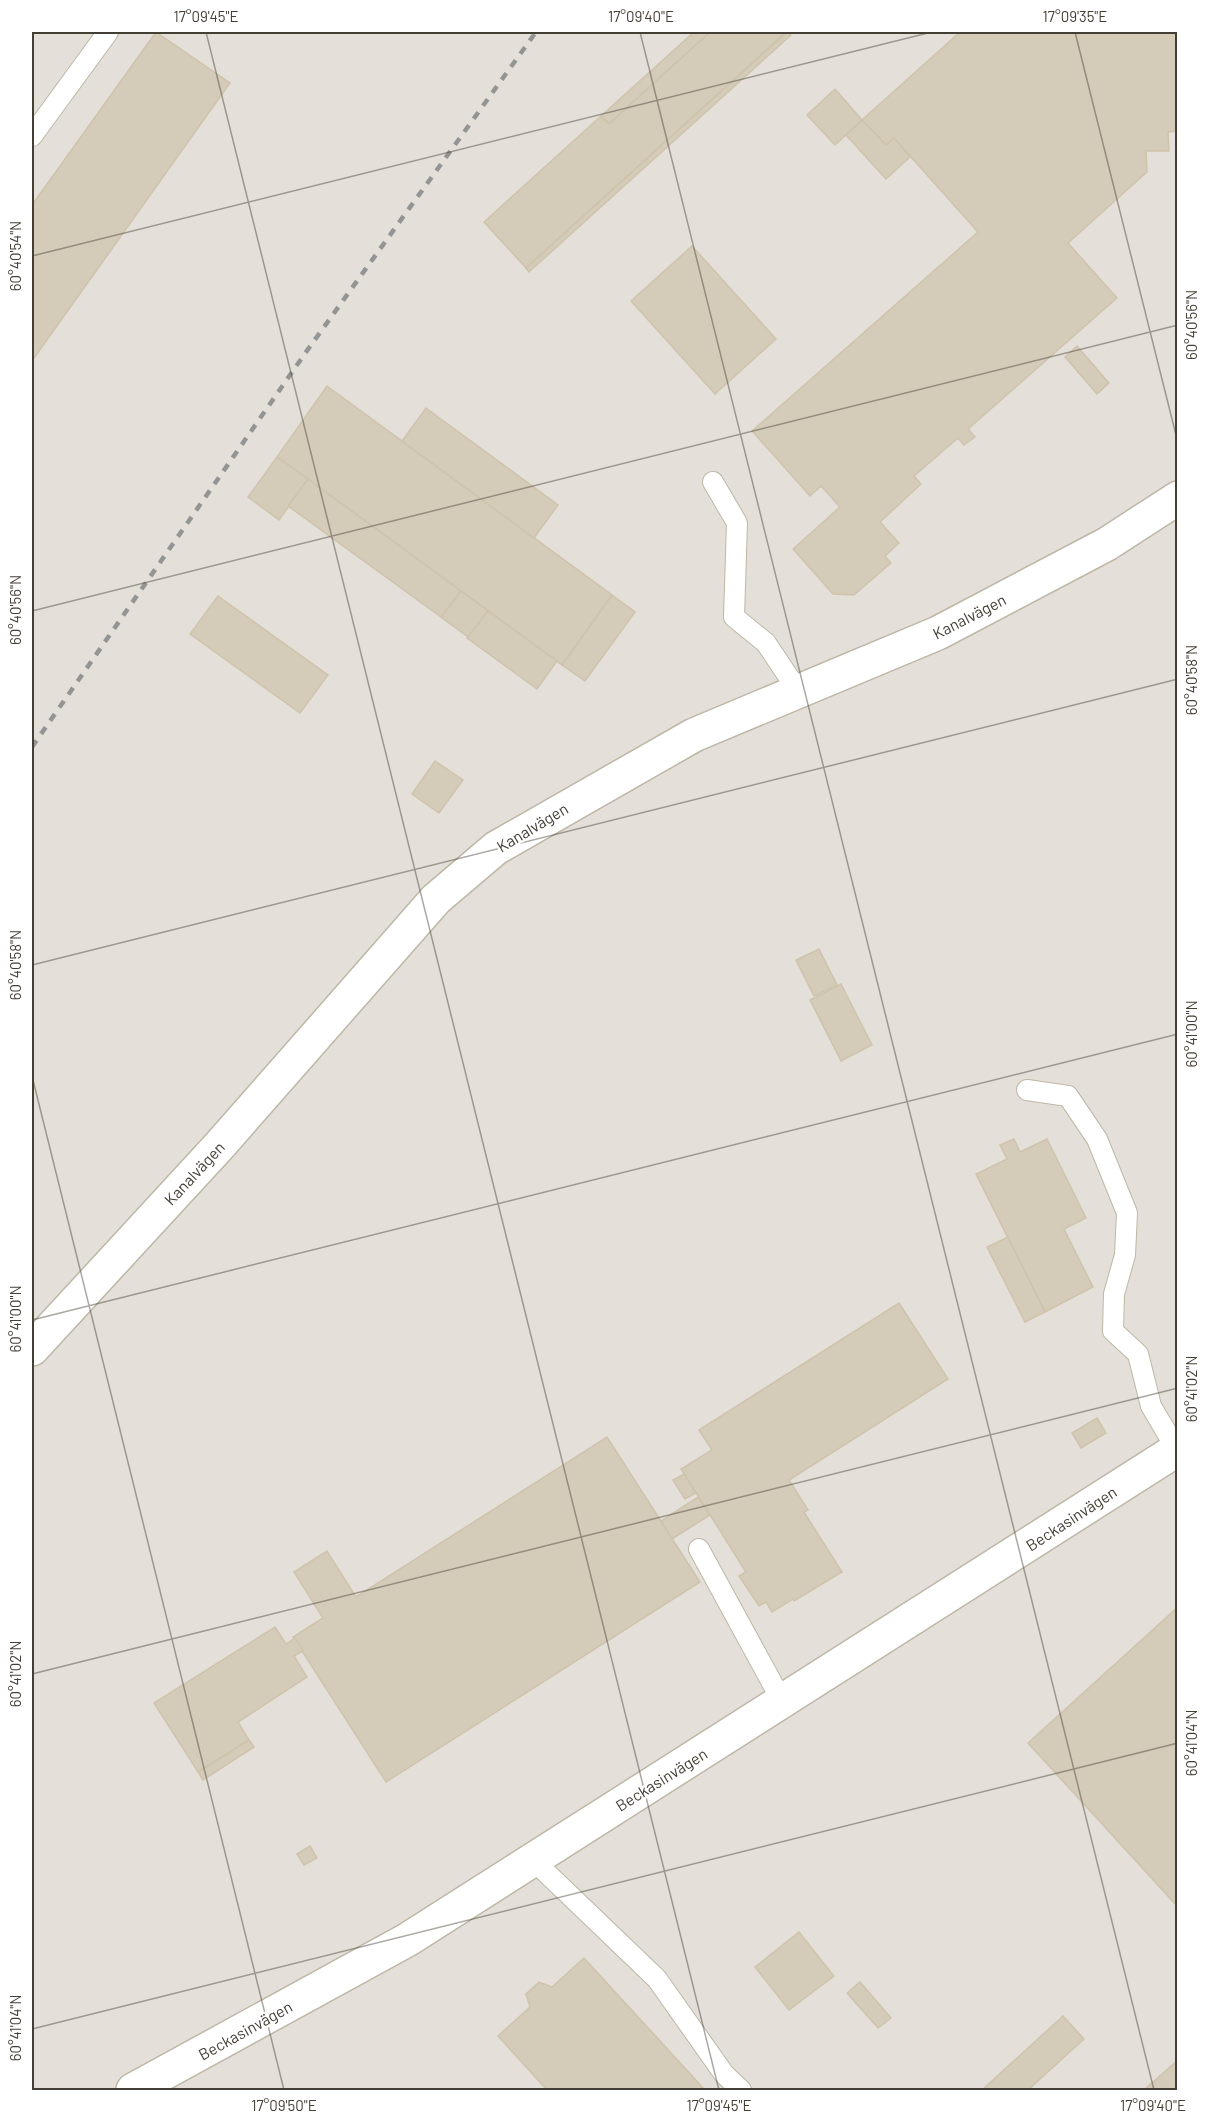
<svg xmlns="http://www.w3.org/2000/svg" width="1209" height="2122" viewBox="0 0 1209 2122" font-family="Barlow,sans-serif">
<rect width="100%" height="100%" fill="#f2efe4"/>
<rect fill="#e4e0d9" x="32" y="32" width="1145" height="2058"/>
<g fill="#d4cbb9" stroke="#cfc3ac" stroke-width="1.5">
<polygon points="156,32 230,83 32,361 32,205"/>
<polygon points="694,32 710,32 609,124 601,116"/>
<polygon points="710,32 786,32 526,268 484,222 601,116 609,124"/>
<polygon points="787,32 791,35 529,272 526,268"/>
<polygon points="960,32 1173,32 1178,36 1178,131 1168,132 1169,151 1146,151 1147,172 1068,243 1117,298 968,429 975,437 964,445 958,438 914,476 921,484 880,522 899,543 885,556 891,563 854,595 833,594 793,549 840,507 821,486 810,496 752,431 978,232 894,138 886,145 862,120"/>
<polygon points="835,89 862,120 835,145 807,115"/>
<polygon points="862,120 886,145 894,138 910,157 886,179 846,135"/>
<polygon points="692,246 776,339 715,394 631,301"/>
<polygon points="1077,346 1109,383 1097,394 1065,357"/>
<polygon points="327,386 612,595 562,665 277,457"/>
<polygon points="426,408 558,505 534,538 402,441"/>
<polygon points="277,457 308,479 279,520 248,497"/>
<polygon points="308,479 461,591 441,617 288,506"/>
<polygon points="461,591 488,611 468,637 441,617"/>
<polygon points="612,595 635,612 585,681 562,665"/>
<polygon points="218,596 328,675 300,713 190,634"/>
<polygon points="488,611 557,661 537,689 467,638"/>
<polygon points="435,761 463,780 439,813 412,794"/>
<polygon points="819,949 837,985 814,996 796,960"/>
<polygon points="841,984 872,1045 841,1061 810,1000"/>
<polygon points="1014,1139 1020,1152 1047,1139 1086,1218 1064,1229 1093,1287 1045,1312 976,1174 1007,1159 1000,1145"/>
<polygon points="1008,1237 1045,1312 1025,1322 987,1247"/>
<polygon points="899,1303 948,1379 789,1480 808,1510 804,1512 842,1572 794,1601 793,1599 772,1612 766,1602 759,1606 739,1576 746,1572 681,1469 712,1450 699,1430"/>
<polygon points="1097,1418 1106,1433 1081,1448 1072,1433"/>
<polygon points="607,1437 700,1582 386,1782 293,1637 323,1618 294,1572 327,1551 356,1597"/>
<polygon points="684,1474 696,1493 685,1499 673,1480"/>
<polygon points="698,1497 710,1515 672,1539 661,1521"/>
<polygon points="1178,1607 1178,1907 1028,1743"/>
<polygon points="275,1627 286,1644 295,1638 303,1651 294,1656 307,1677 238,1722 249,1740 198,1772 154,1703"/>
<polygon points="249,1740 254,1747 203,1780 198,1772"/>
<polygon points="310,1846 317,1858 304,1865 297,1854"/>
<polygon points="799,1932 834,1976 789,2010 755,1967"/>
<polygon points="584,1958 705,2090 547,2090 498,2036 530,2007 526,1994 539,1982 552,1987"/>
<polygon points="860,1982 891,2018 878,2028 847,1993"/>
<polygon points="1063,2016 1084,2039 1028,2090 982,2090"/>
<polygon points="1178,2060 1178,2090 1144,2090"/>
</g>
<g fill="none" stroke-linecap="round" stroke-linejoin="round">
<defs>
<g id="lane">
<polyline points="32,136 108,32"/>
<polyline points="713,482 737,523 734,617 766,643 798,691"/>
<polyline points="1027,1090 1068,1096 1097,1139 1127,1213 1125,1255 1114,1294 1113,1331 1138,1354 1151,1406 1177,1450"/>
<polyline points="699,1549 782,1701"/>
<polyline points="533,1860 657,1979 724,2074 741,2090"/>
</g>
<g id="street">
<polyline points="32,1349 220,1145 436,899 496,848 694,735 938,633 1107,544 1178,498"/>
<polyline points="133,2090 407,1940 1178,1449"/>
</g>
</defs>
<use href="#lane" stroke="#beb7a6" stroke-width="22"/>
<use href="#street" stroke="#beb7a6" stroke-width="36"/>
<use href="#lane" stroke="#fff" stroke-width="20"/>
<use href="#street" stroke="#fff" stroke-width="33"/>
<polyline stroke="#949494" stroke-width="4.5" stroke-dasharray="8 8" stroke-linecap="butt" points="32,747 306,352 536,32"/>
</g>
<path fill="none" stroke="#443f34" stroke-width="1.5" stroke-opacity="0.45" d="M206,32L719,2090M640,32L1154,2090M1075,32L1178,443M32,256L932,32M32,611L1178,325M32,965L1178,679M32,1076L284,2090M32,1320L1178,1034M32,1674L1178,1388M32,2029L1178,1743"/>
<g text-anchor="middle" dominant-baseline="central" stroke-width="4.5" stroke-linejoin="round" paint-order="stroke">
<g font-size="16" fill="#443f34" stroke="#fff">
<text transform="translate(969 616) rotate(-27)">Kanalvägen</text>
<text transform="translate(532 827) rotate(-31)">Kanalvägen</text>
<text transform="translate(194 1173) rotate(-47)">Kanalvägen</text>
<text transform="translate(1071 1518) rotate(-33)">Beckasinvägen</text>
<text transform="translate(661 1779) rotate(-32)">Beckasinvägen</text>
<text transform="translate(245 2030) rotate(-29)">Beckasinvägen</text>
</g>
</g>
<rect width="1209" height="2122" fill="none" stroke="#ffffff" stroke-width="66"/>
<rect x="33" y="33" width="1143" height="2056" fill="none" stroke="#443f34" stroke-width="2"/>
<g font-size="15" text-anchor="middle" fill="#443f34">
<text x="206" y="22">17°09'45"E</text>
<text x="641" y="22">17°09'40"E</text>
<text x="1075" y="22">17°09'35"E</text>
<text transform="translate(16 256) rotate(-90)" y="5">60°40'54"N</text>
<text transform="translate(1192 325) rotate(-90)" y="5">60°40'56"N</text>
<text transform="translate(16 610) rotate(-90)" y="5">60°40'56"N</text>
<text transform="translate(1192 680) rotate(-90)" y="5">60°40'58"N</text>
<text transform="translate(16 965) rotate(-90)" y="5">60°40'58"N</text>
<text transform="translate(1192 1034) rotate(-90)" y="5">60°41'00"N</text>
<text transform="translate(16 1319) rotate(-90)" y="5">60°41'00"N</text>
<text transform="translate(1192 1389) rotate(-90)" y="5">60°41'02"N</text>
<text transform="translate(16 1674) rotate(-90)" y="5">60°41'02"N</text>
<text transform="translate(1192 1743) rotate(-90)" y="5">60°41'04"N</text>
<text transform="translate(16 2028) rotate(-90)" y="5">60°41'04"N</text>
<text x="284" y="2111">17°09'50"E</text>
<text x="719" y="2111">17°09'45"E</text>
<text x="1153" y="2111">17°09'40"E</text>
</g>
</svg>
